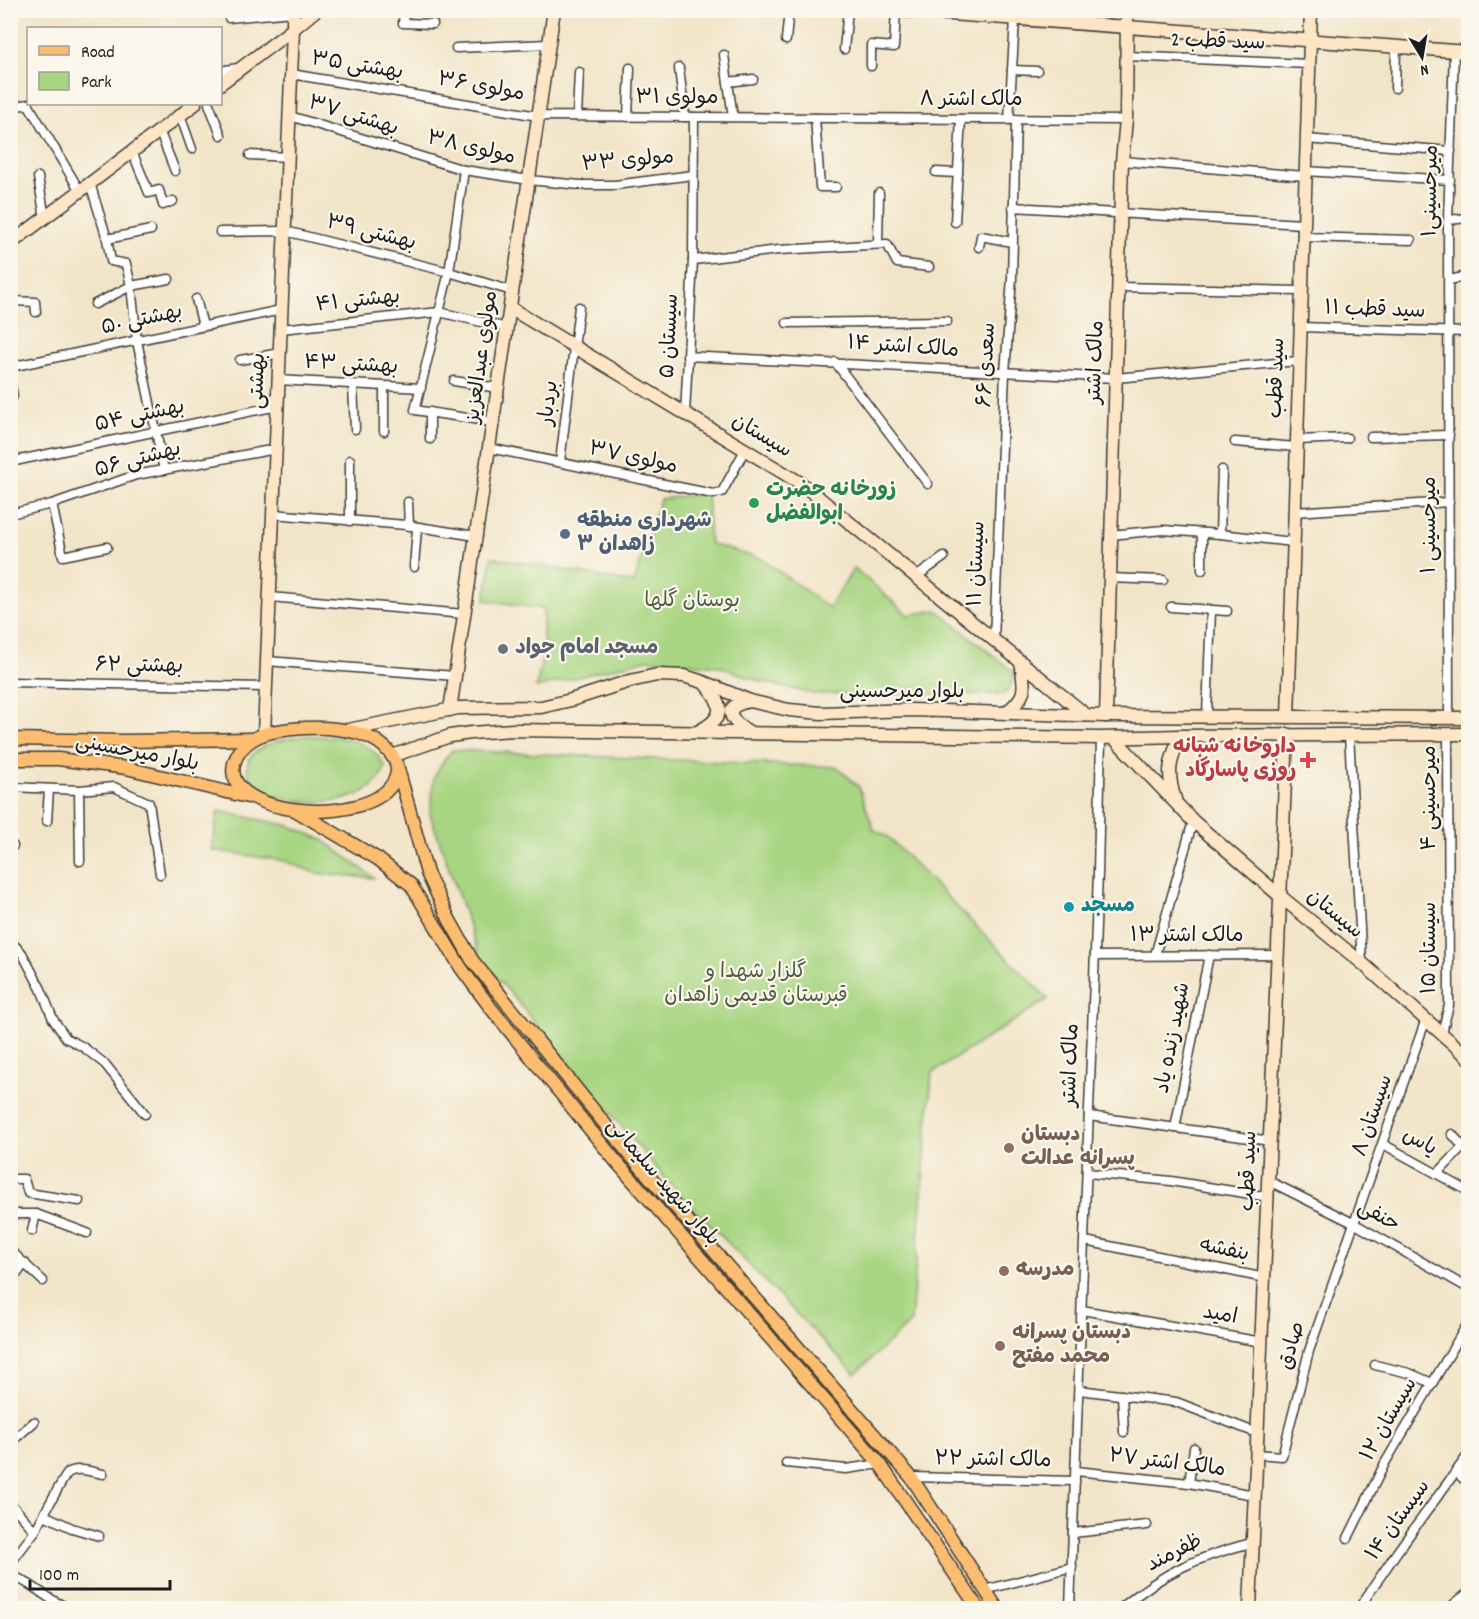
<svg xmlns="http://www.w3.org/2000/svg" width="1479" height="1619" viewBox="0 0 1479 1619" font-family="Dekko,'Playpen Sans Arabic',sans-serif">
<rect width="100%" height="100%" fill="#fbf7ec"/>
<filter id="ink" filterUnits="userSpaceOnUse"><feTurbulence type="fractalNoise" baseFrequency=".0167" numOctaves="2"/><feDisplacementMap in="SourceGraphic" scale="12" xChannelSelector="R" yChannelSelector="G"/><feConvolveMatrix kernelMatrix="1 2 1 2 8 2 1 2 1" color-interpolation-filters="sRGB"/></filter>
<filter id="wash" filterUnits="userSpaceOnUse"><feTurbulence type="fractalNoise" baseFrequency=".008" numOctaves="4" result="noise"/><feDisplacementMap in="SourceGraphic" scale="24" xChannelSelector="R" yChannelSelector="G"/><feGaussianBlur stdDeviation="1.35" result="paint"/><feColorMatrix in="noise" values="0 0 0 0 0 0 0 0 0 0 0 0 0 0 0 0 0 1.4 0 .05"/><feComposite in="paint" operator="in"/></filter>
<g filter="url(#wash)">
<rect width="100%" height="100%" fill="#f2e4c8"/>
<g fill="#a8d582" stroke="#62784f" stroke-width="1.5">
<polygon points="707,493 710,544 762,559 829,608 854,568 908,615 937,610 1015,673 1009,690 1004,694 813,694 759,681 719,666 647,659 536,688 543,655 543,609 485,600 492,557 634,583 660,499"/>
<path d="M304,736C334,736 371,736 385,767C372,810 293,808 261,790C253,786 250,780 248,772C242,746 286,738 304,736Z"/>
<polygon points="452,750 837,767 859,787 874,830 887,836 1048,999 932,1073 911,1322 855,1374 663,1176 480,957 430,814 434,778 440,766"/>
<polygon points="218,811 290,826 323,840 374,878 315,873 285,861 212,850"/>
</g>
</g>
<g filter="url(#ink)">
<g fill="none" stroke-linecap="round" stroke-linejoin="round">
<defs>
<g id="street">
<polyline points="404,10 403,23 433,24"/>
<polyline points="1068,10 1068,23"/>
<polyline points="229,18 293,12"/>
<polyline points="786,40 789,10"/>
<polyline points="456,48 549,44"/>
<polyline points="844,49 848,10"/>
<polyline points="724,55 733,117"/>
<polyline points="1126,56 1309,64"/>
<polyline points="871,66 871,45 894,47 896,11"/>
<polyline points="679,68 685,117"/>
<polyline points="1012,70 1037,71"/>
<polyline points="220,71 238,68"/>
<polyline points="291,74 538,116 1126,120"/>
<polyline points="728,82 753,79"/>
<polyline points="1395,88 1396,47"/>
<polyline points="28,104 80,191"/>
<polyline points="209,104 221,135"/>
<polyline points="10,107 29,104"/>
<polyline points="180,115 192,149"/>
<polyline points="290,116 464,170 529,180 580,185 615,185 693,175"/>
<polyline points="577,116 579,72"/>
<polyline points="628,117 630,68"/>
<polyline points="815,118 820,187 836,187"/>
<polyline points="1009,120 1015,19"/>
<polyline points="159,130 175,171"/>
<polyline points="1306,139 1451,151"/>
<polyline points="132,151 149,193 159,190 163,205 173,201"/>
<polyline points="250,155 288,157"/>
<polyline points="1122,161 1305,176"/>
<polyline points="464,170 449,272 415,410 493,422"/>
<polyline points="1305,171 1450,180"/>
<polyline points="936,172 958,173"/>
<polyline points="38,177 45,218"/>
<polyline points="90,183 107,239 111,261 126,264 131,286 137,341 164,470"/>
<polyline points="1013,207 1303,224"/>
<polyline points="1448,220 1468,218"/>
<polyline points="955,222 961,119"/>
<polyline points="220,232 285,231 449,272 512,291"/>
<polyline points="1303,237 1411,240"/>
<polyline points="107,239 151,230"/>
<polyline points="878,244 879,193"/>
<polyline points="979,247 981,236 1012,242"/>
<polyline points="693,260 779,250 887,244 897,263 929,267"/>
<polyline points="1449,280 1468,276"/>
<polyline points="10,283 13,301 35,302 36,312"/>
<polyline points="1119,287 1301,291"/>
<polyline points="196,299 203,326"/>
<polyline points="95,304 131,286 169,279"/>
<polyline points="787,323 947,321"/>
<polyline points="1299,327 1468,332"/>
<polyline points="281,329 439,312 507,328"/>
<polyline points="687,356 1116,378 1298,361"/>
<polyline points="240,360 280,353"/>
<polyline points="835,362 928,484"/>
<polyline points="10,367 281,310"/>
<polyline points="278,380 421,388"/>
<polyline points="10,381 13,396"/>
<polyline points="454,381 498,388"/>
<polyline points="353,385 355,429"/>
<polyline points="685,414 693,260 694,117"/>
<polyline points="384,431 384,386"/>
<polyline points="1371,437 1449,435"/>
<polyline points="430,439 430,412"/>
<polyline points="1296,440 1347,438"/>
<polyline points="1235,442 1296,447"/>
<polyline points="489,448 713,494 722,492 745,450"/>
<polyline points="10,462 277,406"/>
<polyline points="560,462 579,307"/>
<polyline points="408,502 409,526"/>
<polyline points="52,504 63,556 107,547"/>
<polyline points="1294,512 1449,502"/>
<polyline points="10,514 52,504 136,475 276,449"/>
<polyline points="273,514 406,525 476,536"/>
<polyline points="350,521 350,460"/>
<polyline points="1220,534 1222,470"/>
<polyline points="1110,535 1163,530 1220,534 1293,542"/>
<polyline points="414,567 417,528"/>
<polyline points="1202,570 1202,533"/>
<polyline points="916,577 944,557"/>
<polyline points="1109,578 1163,580"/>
<polyline points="270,597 464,614"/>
<polyline points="1171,607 1227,611"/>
<polyline points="994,640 1005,373 1012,278 1016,120"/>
<polyline points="267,661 455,676"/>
<polyline points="10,682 266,687"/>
<polyline points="1207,715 1211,610"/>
<polyline points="1449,718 1448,220 1454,51"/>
<polyline points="1349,735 1362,963"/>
<polyline points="10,787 79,790 114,787 149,803 160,874"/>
<polyline points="79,790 80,861"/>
<polyline points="47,821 49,789"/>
<polyline points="10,846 13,846"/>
<polyline points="10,941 22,953 41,989 53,1019 66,1038 83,1047 105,1064 145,1114"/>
<polyline points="1155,955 1193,821"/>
<polyline points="1095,956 1279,955"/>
<polyline points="1442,1033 1449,1005 1448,734"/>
<polyline points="1089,1116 1271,1141"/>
<polyline points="1175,1128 1209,955"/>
<polyline points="1383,1144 1468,1191"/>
<polyline points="1087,1173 1171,1181 1269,1197"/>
<polyline points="1437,1174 1463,1147 1452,1134"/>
<polyline points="10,1179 24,1179 28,1193 79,1201"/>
<polyline points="1269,1181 1355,1224 1468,1288"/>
<polyline points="10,1214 36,1214 87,1233"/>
<polyline points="32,1231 36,1214"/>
<polyline points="1085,1241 1265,1278"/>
<polyline points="10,1250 43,1281"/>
<polyline points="10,1283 25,1263"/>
<polyline points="1082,1310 1262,1342"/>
<polyline points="1375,1365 1409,1373 1432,1383"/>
<polyline points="1079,1390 1176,1402 1257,1433"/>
<polyline points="1122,1395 1124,1432"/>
<polyline points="10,1443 34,1422"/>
<polyline points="1256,1454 1282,1456 1309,1351 1426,1019"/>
<polyline points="786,1463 846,1469 880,1464"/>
<polyline points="1076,1471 1189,1483 1254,1495"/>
<polyline points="1456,1472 1468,1483"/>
<polyline points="911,1477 1075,1481"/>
<polyline points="1189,1483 1194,1448"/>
<polyline points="10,1503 35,1531 10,1564"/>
<polyline points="44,1515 72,1528 99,1536"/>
<path d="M35,1531C41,1521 63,1476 69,1472C80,1467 92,1472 103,1474"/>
<polyline points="1073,1533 1147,1525"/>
<polyline points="1348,1538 1385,1463 1468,1323"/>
<path d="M10,1575C33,1582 48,1602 70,1608"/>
<polyline points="985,1590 1072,1567"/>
<polyline points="1070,1608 1098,873 1101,738"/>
<path d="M1121,1608C1164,1572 1197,1557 1251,1543"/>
<polyline points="1359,1608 1397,1552 1468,1455"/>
<polyline points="1449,1608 1468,1593"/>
</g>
<g id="secondary">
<polyline points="293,10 293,29 316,10"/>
<polyline points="895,10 1468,52"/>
<polyline points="220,84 293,29"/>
<polyline points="10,244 195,104"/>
<polyline points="510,308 802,484 1086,715"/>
<polyline points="450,710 554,10"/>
<path d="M1006,713C1029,694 1024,689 1021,662"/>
<polyline points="1106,716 1122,161 1126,120 1127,10"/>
<polyline points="1288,717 1311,10"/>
<polyline points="348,730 458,708 541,707 571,700 630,681 657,675 684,676 703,682 750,701 789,710 821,713 911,710 1106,716 1468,718"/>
<path d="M699,731C725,718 724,705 706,685"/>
<path d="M749,732C729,720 721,706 750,701"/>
<polyline points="264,734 293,29"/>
<polyline points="1114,738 1193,821 1280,896 1362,963 1468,1057"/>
<polyline points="392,756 450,736 471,733 513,730 1101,738 1180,736 1468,734"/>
<path d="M1175,799C1166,773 1170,761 1180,736"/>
<polyline points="1250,1608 1287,734"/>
</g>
<g id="primary">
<path d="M305,728C333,727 371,729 390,753C396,760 399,770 395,779C372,832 206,815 237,756C250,731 280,730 305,728Z"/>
<polyline points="10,739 125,741 251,739"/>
<polyline points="10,759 58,759 126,768 248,797"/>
<polyline points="397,765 427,873 449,919 472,960 626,1150 911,1477 997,1608"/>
<polyline points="295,810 378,859 411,885 461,968 490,1007 614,1159 880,1464 978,1608"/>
</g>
</defs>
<use href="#street" stroke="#3c3a36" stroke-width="11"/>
<use href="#secondary" stroke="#3c3a36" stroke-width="15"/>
<use href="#primary" stroke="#3c3a36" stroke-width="15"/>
<use href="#street" stroke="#fff" stroke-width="8"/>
<use href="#secondary" stroke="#fee5c5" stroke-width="12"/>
<use href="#primary" stroke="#fcbd6f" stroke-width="12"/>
</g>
</g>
<circle fill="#2e9e5b" stroke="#fbf7ec" stroke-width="2" cx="754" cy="503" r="6"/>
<circle fill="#5c6f8a" stroke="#fbf7ec" stroke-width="2" cx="565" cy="534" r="6"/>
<circle fill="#6b7280" stroke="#fbf7ec" stroke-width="2" cx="503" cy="649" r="6"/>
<path fill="#e0444e" stroke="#fbf7ec" stroke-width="2" d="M1305 751h6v6h6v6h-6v6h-6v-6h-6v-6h6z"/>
<circle fill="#0f9aa8" stroke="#fbf7ec" stroke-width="2" cx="1069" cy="907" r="6"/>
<g fill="#8d6e63" stroke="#fbf7ec" stroke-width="2">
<circle cx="1009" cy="1148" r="6"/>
<circle cx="1004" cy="1271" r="6"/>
<circle cx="1000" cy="1346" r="6"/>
</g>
<g text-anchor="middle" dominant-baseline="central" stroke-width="4.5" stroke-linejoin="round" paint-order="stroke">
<g font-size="21" fill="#1c1c1c" stroke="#fbf7ec">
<text transform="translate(1218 43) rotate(2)">سید قطب 2</text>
<text transform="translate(357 67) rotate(9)">بهشتی ۳۵</text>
<text transform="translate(481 88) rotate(10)">مولوی ۳۶</text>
<text x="677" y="99">مولوی ۳۱</text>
<text x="971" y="101">مالک اشتر ۸</text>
<text transform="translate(353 117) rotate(17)">بهشتی ۳۷</text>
<text transform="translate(471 149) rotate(13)">مولوی ۳۸</text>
<text transform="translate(628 162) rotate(-5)">مولوی ۳۳</text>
<text transform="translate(1432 191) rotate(-89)">میرحسینی۱</text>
<text transform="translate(371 234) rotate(14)">بهشتی ۳۹</text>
<text transform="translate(358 302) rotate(-6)">بهشتی ۴۱</text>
<text transform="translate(1375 311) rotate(2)">سید قطب ۱۱</text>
<text transform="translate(142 321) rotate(-12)">بهشتی ۵۰</text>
<text transform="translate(671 336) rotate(-87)">سیستان ۵</text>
<text transform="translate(903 348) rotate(4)">مالک اشتر ۱۴</text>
<text transform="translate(483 357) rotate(-82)">مولوی عبدالعزیز</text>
<text transform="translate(1097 362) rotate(-88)">مالک اشتر</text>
<text transform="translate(988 365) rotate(-87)">سعدی ۶۶</text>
<text transform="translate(351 366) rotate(3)">بهشتی ۴۳</text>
<text transform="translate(1278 378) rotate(-88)">سید قطب</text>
<text transform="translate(259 381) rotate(-88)">بهشتی</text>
<text transform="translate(550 403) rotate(-83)">بردبار</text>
<text transform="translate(140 417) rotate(-12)">بهشتی ۵۴</text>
<text transform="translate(761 437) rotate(31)">سیستان</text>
<text transform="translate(633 459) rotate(12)">مولوی ۳۷</text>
<text transform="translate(138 461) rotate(-15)">بهشتی ۵۶</text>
<text transform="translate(1431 525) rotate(-90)">میرحسینی ۱</text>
<text transform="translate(978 564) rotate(-88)">سیستان ۱۱</text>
<text transform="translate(139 667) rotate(1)">بهشتی ۶۲</text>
<text x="902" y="693">بلوار میرحسینی</text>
<text transform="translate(137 754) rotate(11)">بلوار میرحسینی</text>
<text transform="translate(1431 798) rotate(-90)">میرحسینی ۴</text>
<text transform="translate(1334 915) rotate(39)">سیستان</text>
<text x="1187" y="937">مالک اشتر ۱۳</text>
<text transform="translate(1431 948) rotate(-90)">سیستان ۱۵</text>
<text transform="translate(1174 1038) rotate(-79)">شهید زنده یاد</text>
<text transform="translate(1072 1065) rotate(-88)">مالک اشتر</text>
<text transform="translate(1374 1116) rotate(-71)">سیستان ۸</text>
<text transform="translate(1419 1143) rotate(29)">یاس</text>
<text transform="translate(1250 1171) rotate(-88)">سید قطب</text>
<text transform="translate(662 1183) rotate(49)">بلوار شهید سلیمانی</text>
<text transform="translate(1378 1217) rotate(29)">حنفی</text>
<text transform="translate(1224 1251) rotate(12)">بنفشه</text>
<text transform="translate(1220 1316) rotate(10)">امید</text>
<text transform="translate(1293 1346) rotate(-73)">صادق</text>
<text transform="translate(1390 1420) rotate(-60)">سیستان ۱۲</text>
<text transform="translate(993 1461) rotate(1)">مالک اشتر ۲۲</text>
<text transform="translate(1167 1464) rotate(7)">مالک اشتر ۲۷</text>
<text transform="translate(1399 1521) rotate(-54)">سیستان ۱۴</text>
<text transform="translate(1175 1554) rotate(-27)">ظفرمند</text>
</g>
<g font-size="21" font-weight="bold" fill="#27864d" stroke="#fbf7ec" text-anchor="start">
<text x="766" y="491">زورخانه حضرت<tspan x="766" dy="24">ابوالفضل</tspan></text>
</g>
<g font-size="21" font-weight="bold" fill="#4e5e75" stroke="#fbf7ec" text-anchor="start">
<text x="577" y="522">شهرداری منطقه<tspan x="577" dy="24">۳ زاهدان</tspan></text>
</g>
<g font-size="21" fill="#4d5d40" stroke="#fbf7ec">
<text x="692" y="602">بوستان گلها</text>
<text x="756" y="973">گلزار شهدا و<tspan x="756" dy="24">قبرستان قدیمی زاهدان</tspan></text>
</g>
<g font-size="21" font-weight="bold" fill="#5b616d" stroke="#fbf7ec" text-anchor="start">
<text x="515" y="649">مسجد امام جواد</text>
</g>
<g font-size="21" font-weight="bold" fill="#be3a42" stroke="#fbf7ec" text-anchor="end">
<text x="1296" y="748">داروخانه شبانه<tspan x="1296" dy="24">روزی پاسارگاد</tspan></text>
</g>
<g font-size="21" font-weight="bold" fill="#0d838f" stroke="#fbf7ec" text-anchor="start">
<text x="1081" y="907">مسجد</text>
</g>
<g font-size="21" font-weight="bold" fill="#785e54" stroke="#fbf7ec" text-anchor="start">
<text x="1021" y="1136">دبستان<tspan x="1021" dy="24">پسرانه عدالت</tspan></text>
<text x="1016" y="1271">مدرسه</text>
<text x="1012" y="1334">دبستان پسرانه<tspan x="1012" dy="24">محمد مفتح</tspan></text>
</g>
</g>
<rect width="1479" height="1619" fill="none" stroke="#fbf7ec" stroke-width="36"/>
<rect x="27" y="27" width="195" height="78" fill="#fbf7ec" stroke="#a29f99" stroke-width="1.5"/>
<rect x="39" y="46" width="30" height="9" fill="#fcbd6f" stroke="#a29f99" stroke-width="1.5"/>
<text x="81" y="57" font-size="18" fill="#1c1c1c">Road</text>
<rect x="39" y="72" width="30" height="18" fill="#a8d582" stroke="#a29f99" stroke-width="1.5"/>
<text x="81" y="87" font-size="18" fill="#1c1c1c">Park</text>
<g transform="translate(1422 57) rotate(169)" stroke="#fbf7ec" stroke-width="4.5" paint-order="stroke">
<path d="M0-4.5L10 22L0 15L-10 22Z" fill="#1c1c1c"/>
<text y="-9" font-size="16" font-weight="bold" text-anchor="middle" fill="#1c1c1c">N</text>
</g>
<path d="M30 1580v9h140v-9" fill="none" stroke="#1c1c1c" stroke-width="3"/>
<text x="39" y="1580" font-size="18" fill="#1c1c1c" stroke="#fbf7ec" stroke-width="4.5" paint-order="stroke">100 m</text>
</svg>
